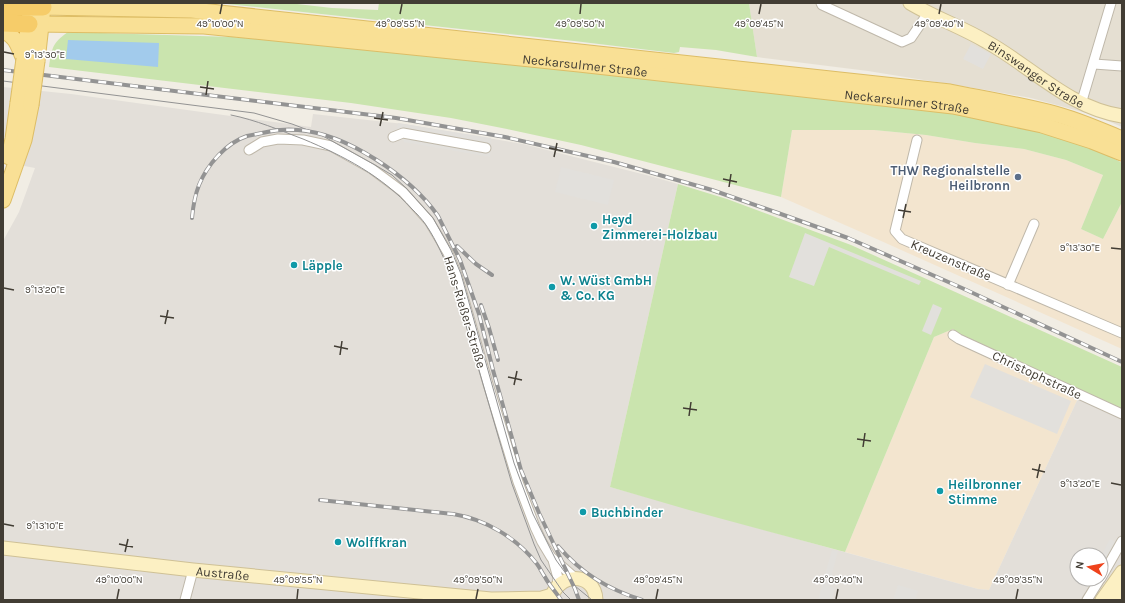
<svg xmlns="http://www.w3.org/2000/svg" width="1125" height="603" viewBox="0 0 1125 603" font-family="Karla,sans-serif">
<rect width="100%" height="100%" fill="#f1ede4"/>
<polygon fill="#e5dfd2" points="749,3 1122,3 1122,127 1094,115 1031,98 986,90 868,71 757,57"/>
<g fill="#f3e5cf">
<polygon points="792,130 874,130 926,135 975,143 1024,149 1066,160 1103,175 1081,229 1103,239 1122,202 1122,349 870,236 781,197"/>
<polygon points="953,329 1081,392 989,590 978,589 845,552 934,337"/>
</g>
<path fill="#e3dfd9" fill-rule="evenodd" d="M3,87L71,94L311,127L313,114L404,124L523,144L650,176L678,184L610,487L978,589L989,590L1081,392L1122,410V600H3V241L19,212L35,168L3,162ZM1077,555H1101V579H1077Z"/>
<g fill="#cae4ae">
<polygon points="218,3 297,3 297,4 332,8 378,10 379,3 749,3 757,57 716,50 680,47 679,52 674,53 574,41"/>
<path d="M68,32L233,37L428,54L965,114L1066,139L1102,152L1122,163V202L1103,239L1081,229L1103,175L1066,160L1024,149L975,143L926,135L874,130H792L781,197L581,145L507,129L451,118L351,103L49,67C52,48 52,43 68,32Z"/>
<polygon points="678,184 727,199 851,245 1122,367 1122,410 961,337 953,329 934,337 845,552 689,510 610,487"/>
</g>
<g fill="#e2e0dc">
<polygon points="971,44 991,54 983,69 963,59"/>
<polygon points="398,123 491,138 490,157 404,142 402,135 396,132"/>
<polygon points="561,167 614,180 608,205 555,192"/>
<polygon points="805,233 921,281 919,285 829,247 814,286 789,277"/>
<polygon points="933,304 942,308 931,335 922,331"/>
<polygon points="985,364 1071,401 1057,434 970,397"/>
<polygon points="1110,539 1117,543 1101,570 1101,556"/>
<polygon points="832,550 838,551 829,586 835,588 832,600 818,600"/>
<polygon points="898,585 918,591 916,598 918,600 893,600"/>
</g>
<polygon fill="#a2cbec" points="68,40 159,43 158,67 66,59"/>
<g fill="none" stroke-linecap="round" stroke-linejoin="round">
<defs>
<g id="street">
<polyline points="821,3 822,5 902,42 911,38 928,13"/>
<polyline points="1094,64 1122,66"/>
<polyline points="1081,104 1111,3"/>
<polyline points="393,137 403,133 486,148"/>
<polyline points="917,140 895,231 902,239 1122,333"/>
<polyline points="249,150 262,142 278,139 303,140 331,146 372,169 403,192 429,221 448,253 457,275 488,384 518,482 535,527 542,542 551,557 575,578"/>
<polyline points="1008,285 1034,224"/>
<polyline points="953,335 959,339 1122,414"/>
<polyline points="553,560 558,578 557,586"/>
<polyline points="1101,578 1122,541"/>
<polyline points="185,600 193,570"/>
<polyline points="1087,600 1100,579"/>
</g>
<g id="secondary">
<path id="s1" d="M910,3C935,18 962,27 987,42C1032,67 1069,108 1122,116"/>
<path id="s2" d="M3,548L193,570L491,599L542,598L552,595"/>
<path d="M551,600C556,572 595,571 596,600"/>
<polyline points="1102,600 1122,572"/>
<polyline points="1113,600 1122,587"/>
</g>
<g id="primary">
<path id="s3" d="M32,24L204,26L579,64L953,106L1042,125L1092,141L1122,153"/>
<path d="M3,30C18,39 17,44 24,59"/>
<polyline points="24,59 30,13"/>
<path d="M37,61L43,7L192,10L950,92C985,99 1021,105 1055,114C1078,120 1100,130 1122,139"/>
<polyline points="9,157 13,139 18,103"/>
<polyline points="3,200 24,140 31,105"/>
</g>
<g id="highway">
<polyline points="3,7 43,7"/>
<polyline points="3,23 29,24"/>
</g>
</defs>
<use href="#street" stroke="#bfb8aa" stroke-width="11"/>
<use href="#secondary" stroke="#cfc196" stroke-width="15"/>
<use href="#primary" stroke="#ddbd66" stroke-width="17"/>
<use href="#highway" stroke="#d5a13a" stroke-width="19"/>
<use href="#street" stroke="#fff" stroke-width="9"/>
<use href="#secondary" stroke="#fcf0c3" stroke-width="13"/>
<use href="#primary" stroke="#f9e095" stroke-width="15"/>
<use href="#highway" stroke="#f6cc69" stroke-width="17"/>
<g stroke="#939393" stroke-width="1">
<polyline points="3,81 254,113 292,124 321,135 375,165 392,175 406,188 433,218 451,250 461,274 514,463 533,514 556,560 575,586 592,600"/>
<path d="M231,115C256,120 279,130 303,139C344,156 382,176 412,209C417,214 422,219 426,225C437,241 444,259 452,277L512,484L534,544L541,560L563,592L571,600"/>
</g>
<defs>
<g id="rail">
<polyline points="3,70 396,118 505,137 614,162 712,190 778,213 848,238 962,288 1122,362"/>
<path d="M192,218C193,207 195,195 199,185C207,165 226,143 247,136C252,135 257,134 262,133C274,130 286,129 298,130C346,133 411,177 438,216L460,260L479,314L493,370L521,470L539,513L575,589L579,600"/>
<polyline points="457,246 476,264 492,275"/>
<polyline points="481,305 489,328 498,360"/>
<path d="M320,500L453,514C485,519 517,538 537,564C540,568 542,573 545,577C549,585 556,592 561,600"/>
<path d="M558,546C582,574 608,589 642,600"/>
</g>
</defs>
<use href="#rail" stroke="#939393" stroke-width="4"/>
<use href="#rail" stroke="#fff" stroke-width="2.5" stroke-dasharray="8" stroke-linecap="butt"/>
<defs>
<g id="primary-bridge">
<polyline points="18,103 24,59"/>
<polyline points="31,105 37,61"/>
</g>
</defs>
<use href="#primary-bridge" stroke="#ddbd66" stroke-width="17" stroke-linecap="butt"/>
<use href="#primary-bridge" stroke="#f9e095" stroke-width="15"/>
</g>
<path fill="none" stroke="#423d34" stroke-width="1.5" d="M220,14L222,4M400,14L402,4M580,14L581,4M759,14L761,4M939,14L941,4M4,52L14,54M200,87L214,89M206,95L208,81M374,118L388,120M380,126L383,112M549,148L563,151M554,157L557,143M723,179L737,182M729,187L731,174M898,210L911,212M903,218L906,204M1111,248L1121,249M4,288L14,290M160,316L174,318M165,324L168,310M334,346L348,349M340,355L342,341M508,377L522,380M514,385L517,371M683,408L697,410M689,416L691,402M857,439L871,441M863,447L865,433M1032,469L1045,472M1037,478L1040,464M1111,483L1121,485M4,524L14,526M119,544L133,547M125,552L128,539M117,599L119,589M297,599L298,589M476,599L478,589M656,599L658,589M836,599L838,589M1016,599L1018,589"/>
<circle fill="#5c6f8a" stroke="#fff" stroke-width="1.5" cx="1018" cy="177" r="4"/>
<g fill="#0f9aa8" stroke="#fff" stroke-width="1.5">
<circle cx="594" cy="226" r="4"/>
<circle cx="294" cy="265" r="4"/>
<circle cx="552" cy="287" r="4"/>
<circle cx="940" cy="491" r="4"/>
<circle cx="583" cy="512" r="4"/>
<circle cx="338" cy="542" r="4"/>
</g>
<g text-anchor="middle" dominant-baseline="central" stroke-width="3" stroke-linejoin="round" paint-order="stroke">
<g font-size="13" fill="#423d34" stroke="#fff">
<text stroke="none"><textPath href="#s3" startOffset="555">Neckarsulmer Straße</textPath></text>
<text stroke="none"><textPath href="#s1" startOffset="145">Binswanger Straße</textPath></text>
<text stroke="none"><textPath href="#s3" startOffset="879">Neckarsulmer Straße</textPath></text>
<text transform="translate(951 260) rotate(23)">Kreuzenstraße</text>
<text transform="translate(465 312) rotate(73)">Hans-Rießer-Straße</text>
<text transform="translate(1037 375) rotate(25)">Christophstraße</text>
<text stroke="none"><textPath href="#s2" startOffset="221">Austraße</textPath></text>
</g>
<g font-size="13" font-weight="bold" fill="#4e5e75" stroke="#fff" text-anchor="end">
<text x="1010" y="170">THW Regionalstelle<tspan x="1010" dy="15">Heilbronn</tspan></text>
</g>
<g font-size="13" font-weight="bold" fill="#0d838f" stroke="#fff" text-anchor="start">
<text x="602" y="219">Heyd<tspan x="602" dy="15">Zimmerei-Holzbau</tspan></text>
<text x="302" y="265">Läpple</text>
<text x="560" y="280">W. Wüst GmbH<tspan x="560" dy="15">&amp; Co. KG</tspan></text>
<text x="948" y="484">Heilbronner<tspan x="948" dy="15">Stimme</tspan></text>
<text x="591" y="512">Buchbinder</text>
<text x="346" y="542">Wolffkran</text>
</g>
</g>
<g font-size="10" text-anchor="middle" fill="#423d34" stroke="#fff" stroke-width="3" stroke-linejoin="round" paint-order="stroke">
<text x="220" y="27">49°10'00"N</text>
<text x="400" y="27">49°09'55"N</text>
<text x="580" y="27">49°09'50"N</text>
<text x="759" y="27">49°09'45"N</text>
<text x="939" y="27">49°09'40"N</text>
<text x="45" y="58">9°13'30"E</text>
<text x="1080" y="251">9°13'30"E</text>
<text x="45" y="293">9°13'20"E</text>
<text x="1080" y="487">9°13'20"E</text>
<text x="45" y="529">9°13'10"E</text>
<text x="119" y="583">49°10'00"N</text>
<text x="298" y="583">49°09'55"N</text>
<text x="478" y="583">49°09'50"N</text>
<text x="658" y="583">49°09'45"N</text>
<text x="838" y="583">49°09'40"N</text>
<text x="1018" y="583">49°09'35"N</text>
</g>
<rect width="1125" height="603" fill="none" stroke="#423d34" stroke-width="8"/>
<g transform="translate(1089 567) rotate(280)"><circle r="19" fill="#ffffff" stroke="#b3b1ae"/>
<path d="M0-3L7 15L0 10L-7 15Z" fill="#ef431c"/>
<text y="-6" font-size="11" font-weight="bold" text-anchor="middle" fill="#423d34">N</text>
</g>
</svg>
